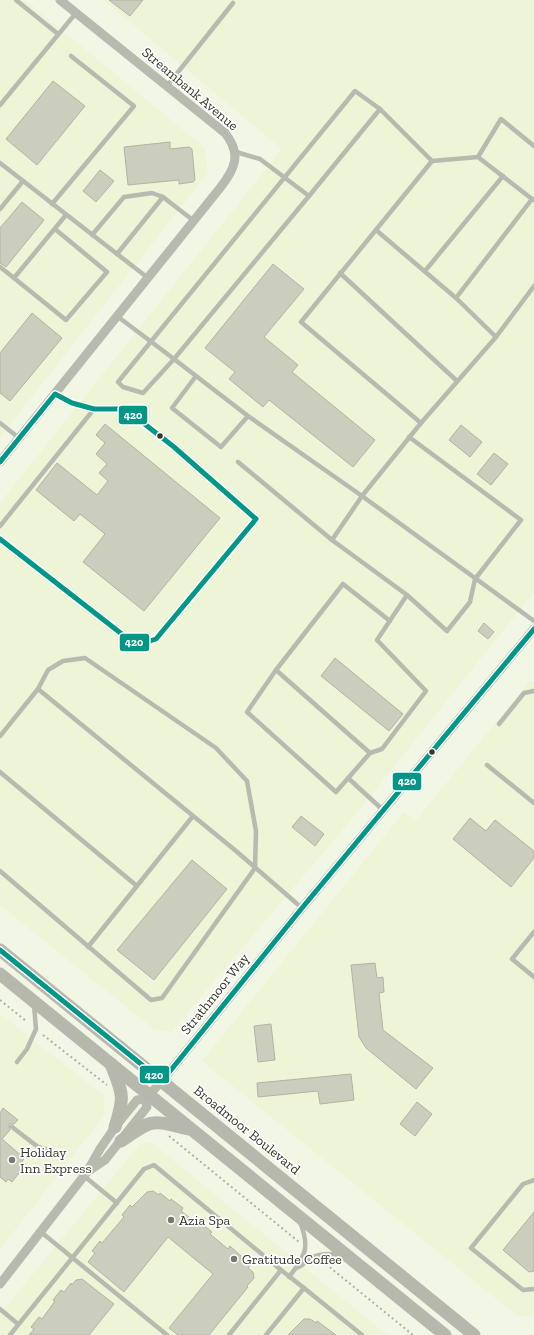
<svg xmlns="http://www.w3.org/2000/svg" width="534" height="1335" viewBox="0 0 534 1335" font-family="'Zilla Slab',serif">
<rect width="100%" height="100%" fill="#f2f6e4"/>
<g fill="#eef4d6">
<polygon points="0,0 25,0 201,145 205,151 207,163 206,175 0,437"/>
<polygon points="104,0 534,0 534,592 355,815 171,1032 154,1029 0,905 0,503 282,149"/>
<polygon points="534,681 534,1315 519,1317 202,1061 404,812 416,820 529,682"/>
<polygon points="0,1014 103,1095 105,1114 0,1249"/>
<polygon points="141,1143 152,1143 387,1335 0,1335 0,1314"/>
</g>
<g fill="#cbcebc" stroke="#b1b4a6">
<polygon points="109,0 143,0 130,16"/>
<polygon points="53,81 85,106 37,165 6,139"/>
<polygon points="170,142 170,149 189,147 192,149 195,180 193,182 179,184 179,180 128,185 124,147"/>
<polygon points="100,170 114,181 96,202 83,191"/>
<polygon points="22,202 44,220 6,267 0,263 0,228"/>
<polygon points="273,264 304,289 264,337 298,365 292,372 375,440 353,467 269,400 263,407 229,379 235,372 205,348"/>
<polygon points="32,313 62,338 10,401 0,393 0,353"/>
<polygon points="105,424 220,518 144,611 83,562 105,534 80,514 74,521 36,490 57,463 97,495 108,481 99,473 107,464 96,454 105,443 96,435"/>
<polygon points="461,425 482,442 470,457 449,440"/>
<polygon points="494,453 508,464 491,485 477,474"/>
<polygon points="484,623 494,632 488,639 478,631"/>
<polygon points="335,658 403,714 389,731 321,676"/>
<polygon points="301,816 324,834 315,846 292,827"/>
<polygon points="470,818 486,831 495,820 534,851 534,858 511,887 453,839"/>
<polygon points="192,860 227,889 154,980 117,950"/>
<polygon points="375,963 377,978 383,977 384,992 379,993 383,1030 433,1068 416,1089 366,1048 359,1037 351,965"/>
<polygon points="271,1024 275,1060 258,1062 254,1026"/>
<polygon points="351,1074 354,1100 320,1104 318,1091 258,1097 257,1083"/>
<polygon points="417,1102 432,1114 415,1136 400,1124"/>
<polygon points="3,1108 18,1120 14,1124 9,1124 10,1130 2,1139 24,1158 22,1162 26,1164 12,1182 8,1179 6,1182 0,1177 0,1113"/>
<polygon points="153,1191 159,1195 160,1193 170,1201 171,1199 183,1208 181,1211 199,1225 201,1223 212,1232 210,1234 228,1249 230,1246 241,1256 240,1258 250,1266 248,1268 253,1272 254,1278 247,1286 248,1287 209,1335 178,1335 169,1328 213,1274 168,1237 124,1292 88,1262 95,1253 92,1251 100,1241 102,1243 124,1217 122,1215 130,1205 132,1207 147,1192"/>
<polygon points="534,1212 534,1271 529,1272 503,1250"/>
<polygon points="82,1279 114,1304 89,1335 29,1335 34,1329 31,1327 39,1317 42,1319 55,1301 53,1300 61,1290 64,1292 71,1283 72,1285 76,1280"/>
<polygon points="304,1319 310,1319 316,1323 317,1321 336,1335 288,1335"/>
</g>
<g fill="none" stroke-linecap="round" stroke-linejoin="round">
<g stroke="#afb1a7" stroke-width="2" stroke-dasharray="2 3" stroke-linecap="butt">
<polyline points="0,1000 26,1021"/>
<polyline points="43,1035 107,1085"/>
<polyline points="169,1136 299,1242"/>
<polyline points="322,1261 413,1335"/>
</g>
<g stroke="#b7baaf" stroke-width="4.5">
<polyline points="16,0 58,34"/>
<polyline points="167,86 233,3"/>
<polyline points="0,105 76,13"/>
<polyline points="478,157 532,199"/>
<polyline points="432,161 478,157 501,119 534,146"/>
<polyline points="0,163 148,278"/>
<polyline points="534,200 532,199 456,298 496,337 534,286"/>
<polyline points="52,204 134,106 71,56"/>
<polyline points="0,209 23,181"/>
<polyline points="376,230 456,298"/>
<polyline points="92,235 124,197 152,193 163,197 194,221"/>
<polyline points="117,254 163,197"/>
<polyline points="0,267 14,278 66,215"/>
<polyline points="425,271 503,176"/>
<polyline points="340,273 457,381"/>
<polyline points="14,278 66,320 107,272 55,229"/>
<polyline points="117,316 174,359 309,196 260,159 236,152"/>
<polyline points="196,376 172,408 221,447 248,416 174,359 143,393 123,387 118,382 355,91 380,109 309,196"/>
<polyline points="248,416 362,496 421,423 301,322 432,161 380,109"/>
<polyline points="0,423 19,438"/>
<polyline points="421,423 496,337"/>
<polyline points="409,437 521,520 475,579 470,602 447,631 407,595 332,540 362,496 534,621"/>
<polyline points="238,462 332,540"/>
<polyline points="0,526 94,409"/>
<polyline points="0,539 132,642 144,643 156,639 256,519 174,447 133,415 120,409 94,409 72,403 55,394"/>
<polyline points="390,621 343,584 276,670 370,753 382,749 426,691 377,640 407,595"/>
<polyline points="276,670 247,712 336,792 370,753"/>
<polyline points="38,689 236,851 302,908"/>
<polyline points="499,724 524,693 534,691"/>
<polyline points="0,736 38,689 48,670 63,661 85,658 216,748 247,781 256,831 255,868 162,998 151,1000 0,871"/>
<polyline points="487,765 534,803"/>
<polyline points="0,772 137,886"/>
<polyline points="348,778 383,810"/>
<polyline points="534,932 512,959 534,977"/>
<polyline points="88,947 193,816"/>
<polyline points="17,1062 27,1049 36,1029 34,1005"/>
<polyline points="12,1127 38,1147 46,1149"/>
<polyline points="84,1176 117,1203"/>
<polyline points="534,1180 523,1184 471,1248 523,1290 534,1289"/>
<polyline points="41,1232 167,1335"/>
<path d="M296,1268C303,1266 304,1263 309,1259C319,1253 329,1253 340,1255"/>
<path d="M289,1277C306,1255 310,1247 300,1222"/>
<polyline points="304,1288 362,1335"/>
<polyline points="0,1309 18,1324"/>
<polyline points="10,1335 144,1169 154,1165 281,1270 229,1335"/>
<polyline points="266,1335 304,1288 281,1270"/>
</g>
<g stroke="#b7baaf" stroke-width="9">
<path d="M0,462L220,188C235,169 242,154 225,133L60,0"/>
<polyline points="145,1099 162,1081 302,908 534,629"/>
<polyline points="90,1170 105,1160 147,1107 145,1099"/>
<polyline points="0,1284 87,1172 100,1149 115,1127 137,1100 145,1099"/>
</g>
<g stroke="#b6b8ad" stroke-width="13">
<polyline points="0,950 474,1335"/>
<polyline points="0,974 445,1335"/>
<path d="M111,1064C123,1095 125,1095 115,1127"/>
<path d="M121,1141C154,1118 150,1120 189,1129"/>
</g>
<defs>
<g id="bus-1">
<polyline points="0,462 55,394 72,403 94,409 120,409 133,415 174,447 256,519 156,639 144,643 132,642 0,539"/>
<polyline points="0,950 162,1081 302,908 534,629"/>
</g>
</defs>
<use href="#bus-1" stroke="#fff" stroke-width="8"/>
<use href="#bus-1" stroke="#009786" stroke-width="5"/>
</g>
<g fill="#35372b" stroke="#fff" stroke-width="1.5">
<circle cx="160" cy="436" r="3.5"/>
<circle cx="432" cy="752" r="3.5"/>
</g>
<g fill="#777a6c" stroke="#fff" stroke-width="1.5">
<circle cx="12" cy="1160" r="4"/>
<circle cx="171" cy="1220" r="4"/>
<circle cx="234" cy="1259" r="4"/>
</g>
<g text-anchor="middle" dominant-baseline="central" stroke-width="3.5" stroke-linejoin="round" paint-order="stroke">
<g font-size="14" fill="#35372b" stroke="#fff">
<text transform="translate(190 89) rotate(40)">Streambank Avenue</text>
<text transform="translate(215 994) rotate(-51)">Strathmoor Way</text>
<text transform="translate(247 1130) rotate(39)">Broadmoor Boulevard</text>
</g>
<g font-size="14" fill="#35372b" stroke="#fff" text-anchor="start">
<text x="20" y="1152">Holiday<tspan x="20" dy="16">Inn Express</tspan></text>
<text x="179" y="1220">Azia Spa</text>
<text x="242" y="1259">Gratitude Coffee</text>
</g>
</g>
<g stroke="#fff" stroke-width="1.5">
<rect x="118" y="405" width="30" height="20" rx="4" fill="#009786"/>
<rect x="119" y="633" width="31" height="19" rx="4" fill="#009786"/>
<rect x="392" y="772" width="30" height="19" rx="4" fill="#009786"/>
<rect x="139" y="1065" width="31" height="19" rx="4" fill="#009786"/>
</g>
<g font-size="11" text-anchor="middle" font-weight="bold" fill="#fff">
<text x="133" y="419">420</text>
<text x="134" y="646">420</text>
<text x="407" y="785">420</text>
<text x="154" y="1079">420</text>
</g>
</svg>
